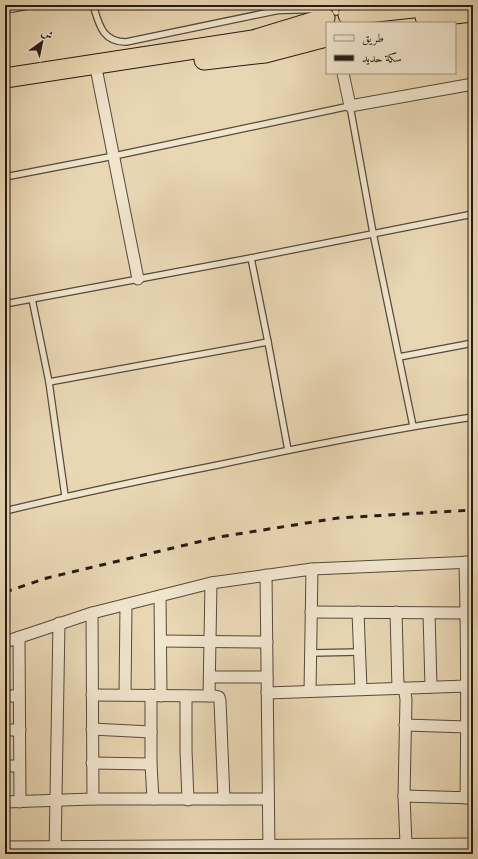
<svg xmlns="http://www.w3.org/2000/svg" width="478" height="859" viewBox="0 0 478 859" font-family="'IM FELL English',Amiri,serif">
<rect width="100%" height="100%" fill="#e9d7b4"/>
<filter id="stains"><feTurbulence type="fractalNoise" baseFrequency=".005" numOctaves="4"/><feColorMatrix values="0 0 0 0 .2 0 0 0 0 .09 0 0 0 0 .02 0 0 0 .5 -.17"/></filter>
<radialGradient id="worn" r=".72"><stop offset=".6" stop-color="#630" stop-opacity="0"/><stop offset="1" stop-color="#630" stop-opacity=".3"/></radialGradient>
<g fill="none" stroke-linecap="round" stroke-linejoin="round">
<defs>
<g id="service">
<path d="M93,5C99,24 102,42 126,42L275,11C292,8 313,13 328,5"/>
<polyline points="333,5 336,12"/>
<polyline points="5,8 12,9 32,5"/>
<polyline points="5,177 114,156 350,106 373,233 413,426"/>
<polyline points="251,258 268,342 288,450"/>
<polyline points="32,299 49,382 65,496"/>
<polyline points="5,304 251,258 473,214"/>
<polyline points="399,357 473,343"/>
<polyline points="49,382 268,342"/>
<path d="M5,511C76,494 147,479 218,465C302,447 387,430 473,417"/>
<polyline points="311,653 360,652"/>
</g>
<g id="minor">
<polyline points="97,73 138,279"/>
<polyline points="343,73 350,106 473,84"/>
<path d="M465,562C467,641 467,720 466,798"/>
<polyline points="266,575 269,854"/>
<polyline points="160,596 161,696"/>
<polyline points="311,612 466,613"/>
<polyline points="358,612 361,689"/>
<polyline points="396,612 398,688"/>
<polyline points="92,613 93,799"/>
<polyline points="429,613 431,687"/>
<polyline points="19,637 20,802"/>
<polyline points="161,641 267,642"/>
<polyline points="5,642 92,613 211,583 312,569 473,562"/>
<polyline points="210,677 267,677"/>
<polyline points="404,688 406,699 404,796 406,844"/>
<polyline points="310,691 312,569"/>
<polyline points="267,693 467,686"/>
<polyline points="92,695 215,696 219,697 220,701 224,799"/>
<polyline points="125,695 126,605"/>
<polyline points="151,695 151,764 153,799"/>
<polyline points="5,696 19,696"/>
<polyline points="186,696 186,750 188,800"/>
<polyline points="209,696 211,583"/>
<polyline points="405,725 467,727"/>
<polyline points="92,729 151,732"/>
<polyline points="5,730 20,730"/>
<polyline points="92,763 151,764"/>
<polyline points="5,766 19,766"/>
<polyline points="404,796 473,798"/>
<polyline points="5,802 93,799 268,799"/>
<polyline points="5,847 473,844"/>
<polyline points="55,854 59,623"/>
</g>
<g id="trunk">
<polyline points="348,15 441,5"/>
<polyline points="425,17 473,12"/>
<polyline points="204,60 265,53 326,37"/>
<polyline points="5,78 253,40 325,18"/>
</g>
</defs>
<use href="#service" stroke="#554b3a" stroke-width="8"/>
<use href="#minor" stroke="#554b3a" stroke-width="13"/>
<use href="#trunk" stroke="#241c12" stroke-width="21"/>
<use href="#service" stroke="#f1e5ce" stroke-width="5.5"/>
<use href="#minor" stroke="#f1e5ce" stroke-width="11"/>
<use href="#trunk" stroke="#e9d7b4" stroke-width="19"/>
<polyline stroke="#241c12" stroke-width="3" stroke-dasharray="7 7" stroke-linecap="butt" points="5,592 47,578 219,537 338,518 473,510"/>
</g>
<rect width="478" height="859" fill="none" stroke="#e9d7b4" stroke-width="20"/>
<rect x="6" y="6" width="466" height="847" fill="none" stroke="#241c12" stroke-width="2"/>
<rect x="10" y="10" width="458" height="839" fill="none" stroke="#241c12"/>
<rect x="326" y="22" width="130" height="52" fill="#f1e5ce" stroke="#9f9583"/>
<rect x="334" y="35" width="20" height="6" fill="#f1e5ce" stroke="#9f9583"/>
<text x="362" y="42" font-size="12" fill="#241c12">طريق</text>
<rect x="334" y="55" width="20" height="6" fill="#241c12" stroke="#9f9583"/>
<text x="362" y="62" font-size="12" fill="#241c12">سكة حديد</text>
<g transform="translate(42 42) rotate(33)" stroke="#f1e5ce" stroke-width="3" paint-order="stroke">
<path d="M0-3L7 15L0 10L-7 15Z" fill="#241c12"/>
<text y="-6" font-size="11" font-weight="bold" text-anchor="middle" fill="#241c12">ش</text>
</g>
<rect width="100%" height="100%" filter="url(#stains)"/>
<rect width="100%" height="100%" fill="url(#worn)"/>
</svg>
